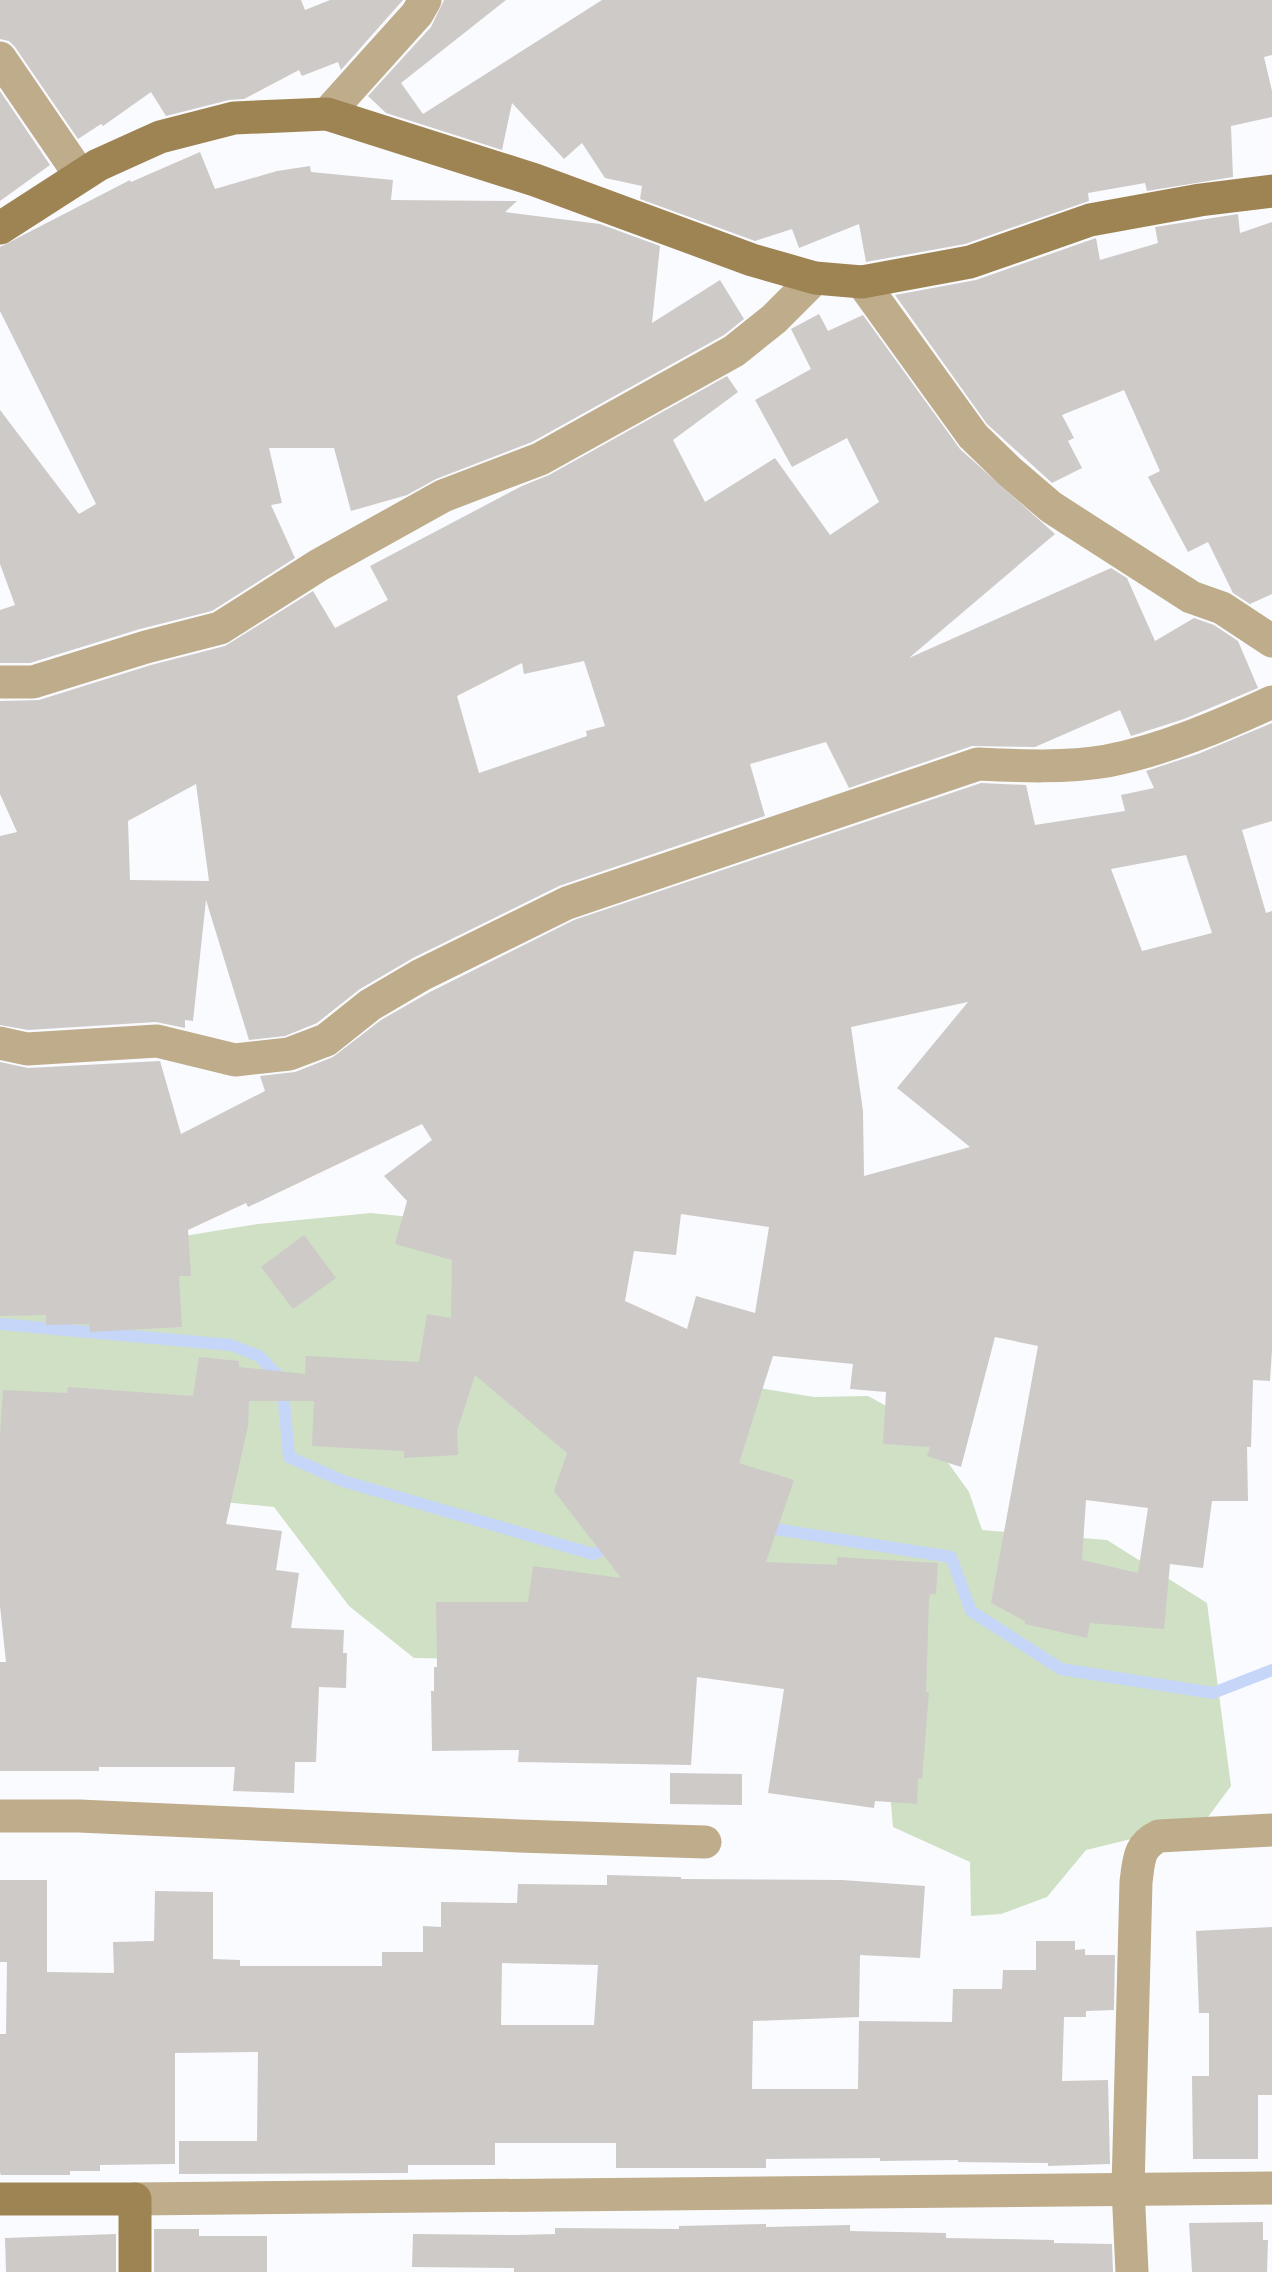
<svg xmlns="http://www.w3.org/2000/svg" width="1272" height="2272" viewBox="0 0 1272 2272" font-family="Helvetica,sans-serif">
<rect width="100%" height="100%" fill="#fafbff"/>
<polygon fill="#cfe0c5" points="371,1213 480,1224 564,1356 814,1397 868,1396 921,1425 969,1492 982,1530 1107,1540 1207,1603 1231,1786 1205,1821 1086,1850 1047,1897 1001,1914 971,1916 970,1862 893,1827 881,1689 672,1662 414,1658 349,1606 274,1507 103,1490 0,1489 0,1266 258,1224"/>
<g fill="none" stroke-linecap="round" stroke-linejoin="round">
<g stroke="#c6d6f8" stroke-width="12">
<polyline points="0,1324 231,1345 259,1356 282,1380 289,1457 343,1481 593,1554 614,1546"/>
<polyline points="762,1527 951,1557 971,1611 1061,1669 1213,1693 1272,1670"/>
</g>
</g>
<g fill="#cecac8" fill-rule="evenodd">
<polygon points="0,0 301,0 305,10 330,0 403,0 341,70 338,62 302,76 299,70 244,99 229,100 166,116 151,92 103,126 101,124 78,139 15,47 9,41 0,39"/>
<polygon points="444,0 506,0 401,83 423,114 602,0 1272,0 1272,55 1264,57 1272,91 1272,117 1231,126 1233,177 1147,191 1145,183 1088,193 1089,201 965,244 866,262 859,224 799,248 792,229 755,241 640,199 642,186 605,178 582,143 564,159 512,103 502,150 386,113 368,96 431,27"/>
<polygon points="0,91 50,165 0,201"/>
<polygon points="200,152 215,189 277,171 310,166 311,172 393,180 391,200 517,201 505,212 600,224 660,246 652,323 720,280 744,319 724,335 532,442 436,479 407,495 351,511 334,448 269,448 282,503 271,505 295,558 212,611 140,629 30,663 0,663 0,610 15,605 0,564 0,410 79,514 96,504 0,311 0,247 130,180 131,182"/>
<polygon points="1238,214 1240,233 1272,222 1272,594 1250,604 1233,593 1208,542 1188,552 1148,477 1160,471 1124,390 1062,415 1074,438 1068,441 1082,468 1052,483 987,424 895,295 976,280 1096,238 1100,260 1158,243 1155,227"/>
<path d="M819,314L828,331L863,315L960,449L1055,534L909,658L1111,568L1127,578L1155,641L1194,618L1214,625L1238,641L1258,688L1184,719L1131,736L1120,710L1035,747L972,746L849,788L826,742L750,764L765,816L559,886L413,958L360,989L317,1023L285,1036L249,1040L206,900L193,1021L185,1020V1028L156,1022L28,1030L0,1025V836L17,832L0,794V701L39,700L151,665L225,646L313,591L335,628L388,600L370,566L522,486L549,475L727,376L738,392L673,440L705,502L775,458L830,535L879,502L847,438L792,467L755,400L811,369L791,329ZM584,661L605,726L586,731L587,736L479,773L457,696L522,663L524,674ZM196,784L209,881L130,880L128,821Z"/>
<path d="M1272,723V821L1242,830L1266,913L1272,911V1350L1270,1381L1253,1380L1251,1447H1247L1248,1501H1212L1203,1568L1170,1564L1164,1629L1090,1623L1087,1638L1025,1624V1621L991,1603L1038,1346L995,1337L961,1467L927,1456L930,1447L883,1444L886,1392L850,1389L853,1364L773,1356L739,1463L794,1480L766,1562L837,1565V1557L938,1563L936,1594H930L929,1600L926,1692H929L922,1779L918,1778L917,1804L875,1801L874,1808L768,1793L784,1689L697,1677L691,1765L518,1762L519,1750L432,1751L431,1691H434V1667H437L436,1602H528L533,1566L621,1578L554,1491L567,1453L475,1375L457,1431L458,1455L404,1458V1451L312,1446L314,1401H249L248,1426L226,1524L282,1531L276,1570L299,1573L291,1628L344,1630L343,1653H347L346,1688L319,1687L316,1762H295L294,1793L233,1791L235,1767H99V1771H0V1662H6L0,1606V1436L3,1390L67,1393L68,1387L193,1396L199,1357L239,1361V1367L305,1374L306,1356L419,1362L427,1314L451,1318L452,1260L395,1244L407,1201L384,1176L432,1140L422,1124L248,1207L246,1203L188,1230L191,1276H179L182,1327L90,1332L89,1324L46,1325V1315L0,1316V1062L28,1068L160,1061L181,1134L265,1091L260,1076L295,1072L333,1057L381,1020L430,992L574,920L981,783L1026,785L1035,825L1125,811L1121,795L1154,788L1146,771L1198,754ZM1186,855L1212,933L1142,951L1111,869ZM968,1002L897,1088L970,1147L864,1176L863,1111L851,1027ZM681,1214L769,1227L755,1313L696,1296L687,1329L625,1301L634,1251L676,1255ZM1086,1500L1148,1508L1138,1573L1082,1560Z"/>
<polygon points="304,1235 336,1278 293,1309 261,1267"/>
<polygon points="670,1773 742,1774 742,1805 670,1804"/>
<path d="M607,1875L681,1877V1879L842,1880L925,1886L920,1958L860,1955L859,2017L753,2021L752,2089H858L859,2021L952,2022L953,1989H1002L1003,1970H1036V1941H1075V1950L1085,1949V1955H1115L1114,2010L1086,2011V2017H1064L1062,2081L1108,2080L1110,2164L1048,2166V2163L958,2162V2160L880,2161V2158L766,2159V2168H616V2143H495V2165H408V2173L179,2174V2141H257L258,2052L175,2053V2164L100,2165V2171H70V2175H1L0,2173V2034H6L7,1962H0V1880H47V1972L114,1973L113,1942L154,1941L155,1891L213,1892V1959L240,1960V1966H382V1952H423V1926L441,1927V1902L517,1903L518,1884L607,1885ZM502,1963L598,1965L594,2025H501Z"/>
<polygon points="1272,1927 1272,2095 1258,2095 1258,2159 1193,2159 1192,2076 1209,2076 1209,2013 1199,2013 1196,1931"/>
<polygon points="1263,2222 1263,2240 1268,2240 1267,2272 1192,2272 1189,2223"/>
<polygon points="766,2224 766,2227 850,2225 850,2231 946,2233 946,2238 1054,2240 1054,2243 1112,2244 1113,2272 514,2272 514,2268 412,2267 413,2234 518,2235 555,2234 555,2228 679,2229 679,2226"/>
<polygon points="154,2229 199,2229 199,2236 267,2236 267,2272 154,2272"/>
<polygon points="116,2234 116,2272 6,2272 5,2238"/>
</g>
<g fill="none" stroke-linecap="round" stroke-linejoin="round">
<g stroke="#beac8b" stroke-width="33">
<polyline points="0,58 80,175"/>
<polyline points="327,114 417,14 425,0"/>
<polyline points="862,282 973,436 1009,471 1051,507 1191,597 1222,608 1272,641"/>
<polyline points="0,682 33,682 146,647 220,628 319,565 443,496 540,459 734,351 774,319 815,278"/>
<path d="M0,1043L27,1049L157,1041L235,1060L289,1054L326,1040L370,1005L421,975L567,903L978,764C1020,766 1066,768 1107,761C1163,750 1220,726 1272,702"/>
<polyline points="0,1816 79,1816 519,1836 705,1842"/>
<polyline points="135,2199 1272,2188"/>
<path d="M1132,2272L1128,2188L1136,1882C1139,1860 1138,1846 1159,1836L1272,1830"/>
</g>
<g stroke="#9f8453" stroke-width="33">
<polyline points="0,228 98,165 160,137 234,118 327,114 535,180 752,260 815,278 862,282 970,262 1090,220 1200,200 1272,191"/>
<polyline points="0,2199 135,2199 135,2272"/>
</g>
</g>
</svg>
